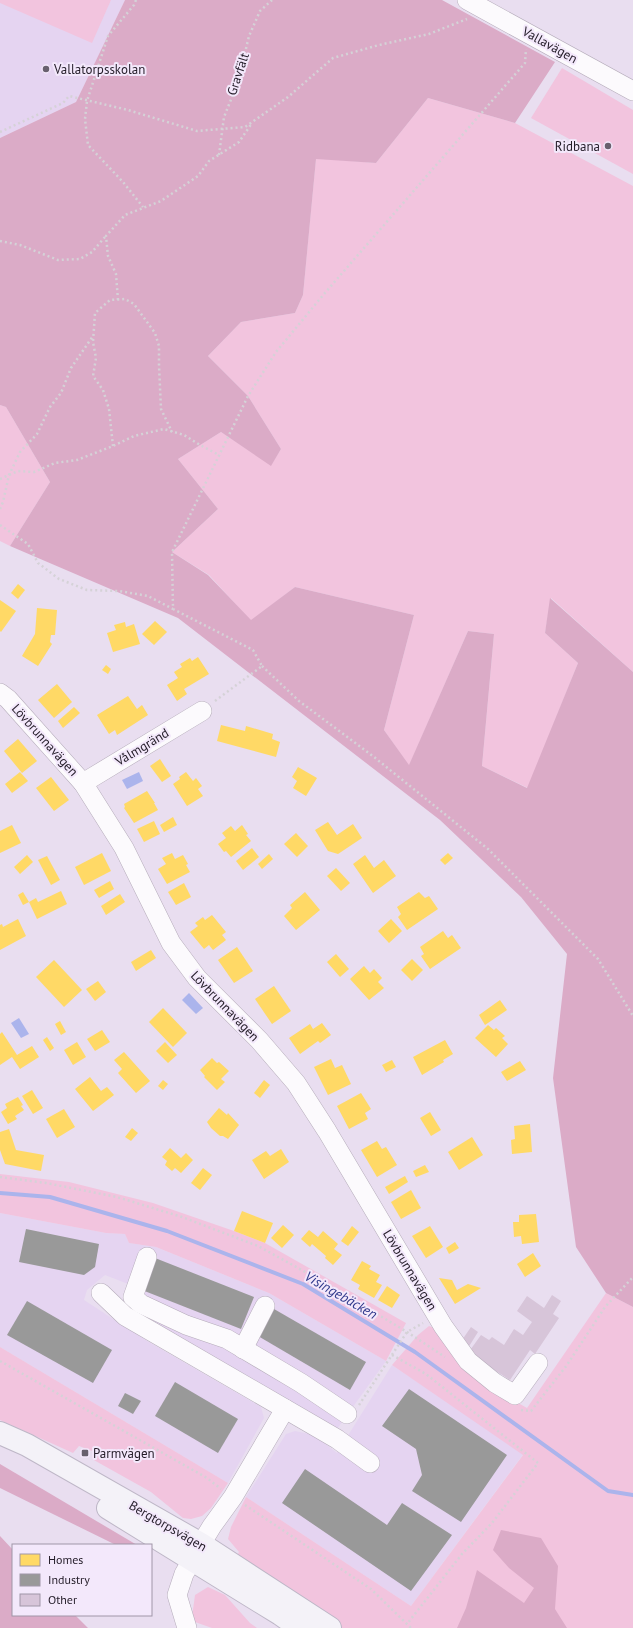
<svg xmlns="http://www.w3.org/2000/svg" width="633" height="1628" viewBox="0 0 633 1628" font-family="'PT Sans',sans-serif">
<rect width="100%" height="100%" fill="#e9def0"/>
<g fill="#e5d4f1">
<polygon points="0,0 125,0 76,102 0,138"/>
<polygon points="0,1213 106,1233 125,1234 129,1243 156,1247 269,1293 386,1361 337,1429 135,1313 130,1305 128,1284 105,1275 87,1290 84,1300 147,1341 261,1407 264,1418 228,1483 0,1347"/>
<polygon points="392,1365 524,1453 411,1606 246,1497 286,1434 295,1431 314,1435 337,1453"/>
</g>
<g fill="#f2c4de">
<polygon points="0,0 111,0 92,43 0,3"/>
<polygon points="562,68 633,110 633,174 531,118"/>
<polygon points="428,98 515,123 633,186 633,672 551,598 545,633 578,663 528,788 482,766 494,634 468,631 409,766 384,730 414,615 295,587 251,621 209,575 172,552 218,509 178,459 221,432 271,465 281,449 248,396 208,356 241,322 295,313 303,295 316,158 376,163"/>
<polygon points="0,405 6,407 50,482 10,546 0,541"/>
<polygon points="0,1174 69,1182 153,1203 234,1231 265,1243 406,1323 386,1361 269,1293 156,1247 129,1243 125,1234 106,1233 0,1213"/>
<polygon points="606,1293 633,1307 633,1628 342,1628 304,1601 236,1557 239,1552 228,1539 231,1527 246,1497 411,1606 523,1455 392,1365 418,1335 429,1326 440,1330 511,1399 527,1408"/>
<polygon points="0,1347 228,1483 211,1508 202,1516 191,1519 183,1518 151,1492 92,1459 92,1451 79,1446 73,1453 0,1420"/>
<polygon points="208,1587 225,1595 250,1623 257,1628 212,1628 195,1622 192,1617 195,1595"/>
</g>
<g fill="#dbabc7">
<polygon points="125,0 442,0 555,62 515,123 428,98 376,163 316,159 303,295 295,313 241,322 208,356 248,396 281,449 271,466 221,432 178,459 218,509 172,552 208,575 251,620 295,587 414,615 384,730 409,765 468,631 494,634 482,766 527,788 578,663 545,633 550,598 633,672 633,1307 606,1293 576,1247 553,1078 567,954 521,897 440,820 178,618 10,546 50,482 6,407 0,405 0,138 76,102"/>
<polygon points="0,1464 137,1545 116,1545 0,1488"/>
<polygon points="501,1530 541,1538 558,1566 555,1609 567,1628 457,1628 466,1608 477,1570 524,1603 534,1588 509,1568 493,1550"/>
<polygon points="0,1536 13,1550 13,1615 75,1615 88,1628 0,1628"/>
</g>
<g fill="#abb4ec">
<polygon points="139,772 143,781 127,789 122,780"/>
<polygon points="189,993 203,1008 196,1014 182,1000"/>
<polygon points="19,1018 29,1034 21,1038 11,1023"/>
</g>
<g fill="#ffd966">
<polygon points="18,584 25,590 18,599 11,593"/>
<polygon points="0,600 16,611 1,632 0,631"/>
<polygon points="37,608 57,610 55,635 51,635 50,642 52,644 38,666 22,656 35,634"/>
<polygon points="155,621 167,632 154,645 142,634"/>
<polygon points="125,622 126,627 134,624 140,644 113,652 107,633 116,630 114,625"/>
<polygon points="198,657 209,674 184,689 187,694 177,701 167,685 178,678 174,672 182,667 180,664 190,658 192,661"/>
<polygon points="106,665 111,669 108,674 102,670"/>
<polygon points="57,684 72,702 54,718 38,700"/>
<polygon points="128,696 137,709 142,705 148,715 117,735 115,730 109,734 97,715"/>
<polygon points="74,707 80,713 63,728 58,721"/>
<polygon points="221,725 245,731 246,726 273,734 272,739 280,742 276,757 217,741"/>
<polygon points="18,739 37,761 22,773 4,751"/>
<polygon points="160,759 171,776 162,782 150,766"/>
<polygon points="298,767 317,778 306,796 293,788 297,781 292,777"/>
<polygon points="20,772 28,781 12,793 5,784"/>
<polygon points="186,772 193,781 196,778 202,786 198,789 203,796 187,806 173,784 180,779 179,777"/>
<polygon points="51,777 69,800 54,811 36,788"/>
<polygon points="147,791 155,803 154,803 158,810 134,823 124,808 125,807 124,804"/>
<polygon points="173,817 177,825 164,832 160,825"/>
<polygon points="154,821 160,834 144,842 137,829"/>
<polygon points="328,822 337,835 353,824 362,838 338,854 328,851 315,830"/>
<polygon points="12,825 21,843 0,853 0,831"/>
<polygon points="242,825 248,834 246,835 251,841 231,857 226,851 224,852 218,844 226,838 222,833 231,826 235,831"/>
<polygon points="296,833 308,846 297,857 284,844"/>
<polygon points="252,848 259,857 243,870 236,861"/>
<polygon points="102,853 111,871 84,885 75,867"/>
<polygon points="172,853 175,859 183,855 188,864 186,865 190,872 167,884 158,869 166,864 162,858"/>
<polygon points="448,853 453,858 445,865 440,860"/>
<polygon points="269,854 273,859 262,869 258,864"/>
<polygon points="27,855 33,862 20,874 14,867"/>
<polygon points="365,855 374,868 384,860 396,876 373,893 353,864"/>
<polygon points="47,856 60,880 51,885 38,860"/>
<polygon points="336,868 350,883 341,891 327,876"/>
<polygon points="110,881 114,889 99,898 94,890"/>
<polygon points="184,883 191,897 176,905 168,892"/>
<polygon points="61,891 67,904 37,919 29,902 36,898 38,902"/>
<polygon points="23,892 29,902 23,905 18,895"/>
<polygon points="305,892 320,910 296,930 284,916 292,908 290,905"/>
<polygon points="419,892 425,898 429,896 438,909 407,930 398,917 401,914 397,907"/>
<polygon points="120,894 125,902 106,915 101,906"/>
<polygon points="212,915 226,932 222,935 226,940 213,950 209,945 204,949 190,932 198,926 195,923 203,917 205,920"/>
<polygon points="18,919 26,936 0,950 0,925 2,924 3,927"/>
<polygon points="391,919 402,931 389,943 378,931"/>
<polygon points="443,931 448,938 452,935 461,948 430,969 421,956 424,954 420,947"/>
<polygon points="237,947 253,971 234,983 218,960"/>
<polygon points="151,950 156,958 136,971 131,962"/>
<polygon points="336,954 349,969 340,977 327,962"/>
<polygon points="412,959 423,970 412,981 401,970"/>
<polygon points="54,960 82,990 64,1007 36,977"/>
<polygon points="364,966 370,973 374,969 382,978 378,982 384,988 369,1000 350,979"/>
<polygon points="98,981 106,992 95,1001 86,989"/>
<polygon points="274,986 291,1011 272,1024 255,999"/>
<polygon points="500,1000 507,1010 485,1025 479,1015"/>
<polygon points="163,1008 187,1033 173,1047 149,1022"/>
<polygon points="60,1021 66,1032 61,1035 55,1024"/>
<polygon points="322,1023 331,1035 320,1043 318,1041 300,1054 289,1038 310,1024 313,1029"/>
<polygon points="488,1025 494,1030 496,1028 505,1036 502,1038 508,1044 496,1057 475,1038"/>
<polygon points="102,1030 110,1042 95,1051 87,1039"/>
<polygon points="2,1032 17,1055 32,1046 39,1057 20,1069 12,1057 0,1065 0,1034"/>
<polygon points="47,1037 54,1048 50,1051 43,1040"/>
<polygon points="445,1040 453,1054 443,1060 444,1062 422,1075 413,1057"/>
<polygon points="77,1042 86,1057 73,1065 64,1050"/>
<polygon points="165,1042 177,1055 168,1063 156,1051"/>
<polygon points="124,1052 150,1081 136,1093 118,1073 122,1069 114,1060"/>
<polygon points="212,1058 217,1063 219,1062 229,1071 221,1079 225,1082 217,1090 204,1077 205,1076 200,1070"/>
<polygon points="331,1059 335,1068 342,1065 351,1084 328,1095 314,1067"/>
<polygon points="392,1060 396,1067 386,1072 382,1065"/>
<polygon points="520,1061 526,1070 507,1081 501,1072"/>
<polygon points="90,1077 101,1091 107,1087 114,1095 93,1111 75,1089"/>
<polygon points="163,1080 168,1084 163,1090 158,1086"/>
<polygon points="264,1080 270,1085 260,1098 254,1093"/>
<polygon points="32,1090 43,1108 33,1114 22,1096"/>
<polygon points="361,1093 371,1109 365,1113 368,1119 349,1129 337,1106"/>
<polygon points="18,1097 23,1105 21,1106 24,1110 15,1116 17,1119 8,1124 1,1112 7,1108 5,1104"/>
<polygon points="219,1108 227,1115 228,1113 239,1125 228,1139 223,1136 220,1136 211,1128 207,1122"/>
<polygon points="64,1109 75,1127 57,1138 46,1119"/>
<polygon points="430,1112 441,1130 431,1136 420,1118"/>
<polygon points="530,1124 532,1152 512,1154 511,1140 515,1139 514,1126"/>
<polygon points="132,1128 138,1133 131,1141 125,1137"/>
<polygon points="9,1129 16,1150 44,1155 41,1171 5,1164 0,1150 0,1132"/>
<polygon points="472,1137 483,1155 459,1170 448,1152"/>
<polygon points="377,1141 382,1149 386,1147 397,1165 377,1177 361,1150"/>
<polygon points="170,1148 181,1158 186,1153 193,1160 181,1173 175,1168 172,1171 165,1165 167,1161 162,1157"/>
<polygon points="281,1149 289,1162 264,1179 252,1160 266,1151 270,1156"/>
<polygon points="425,1165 429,1172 416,1177 413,1171"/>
<polygon points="203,1168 212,1175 200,1190 191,1183"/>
<polygon points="405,1176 408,1182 389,1194 385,1187"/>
<polygon points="411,1190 421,1208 401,1219 391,1202"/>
<polygon points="242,1211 273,1223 265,1243 234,1231"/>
<polygon points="536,1214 539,1242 522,1244 521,1236 514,1237 513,1222 519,1222 519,1215"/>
<polygon points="283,1225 294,1235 282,1248 271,1238"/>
<polygon points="352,1226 359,1232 348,1246 341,1241"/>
<polygon points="430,1226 443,1247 426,1258 412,1236"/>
<polygon points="309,1230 318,1237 323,1231 338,1244 334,1249 342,1255 333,1265 325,1258 326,1256 312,1244 310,1247 301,1239"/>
<polygon points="455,1242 459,1248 449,1254 446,1248"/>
<polygon points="533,1253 541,1266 525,1277 517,1264"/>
<polygon points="362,1261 371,1266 369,1269 380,1275 376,1282 382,1285 374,1298 358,1289 360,1285 351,1280"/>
<polygon points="439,1278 452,1280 457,1290 468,1284 481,1288 455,1304"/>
<polygon points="387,1286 400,1295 392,1308 378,1300"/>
</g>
<g fill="#999">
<polygon points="26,1229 99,1244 95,1267 84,1275 19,1262"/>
<polygon points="155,1258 254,1297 241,1329 142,1290"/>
<polygon points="27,1301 112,1350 93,1383 7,1335"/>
<polygon points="274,1309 366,1362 350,1390 258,1336"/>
<polygon points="175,1382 238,1419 218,1453 155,1416"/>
<polygon points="409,1389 507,1455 461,1522 412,1491 422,1475 416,1449 382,1426"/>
<polygon points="125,1393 141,1401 133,1414 118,1406"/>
<polygon points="305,1469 387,1525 402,1503 452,1535 411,1591 282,1503"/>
</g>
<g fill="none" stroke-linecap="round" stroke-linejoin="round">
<polyline stroke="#abb4ec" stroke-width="4" points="0,1193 50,1197 167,1231 303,1284 415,1352 608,1491 633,1495"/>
</g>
<g fill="#d7c5d9">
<polygon points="552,1295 561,1301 553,1314 559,1318 535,1354 530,1350 510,1380 468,1353 481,1335 489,1340 492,1337 504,1345 514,1329 523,1335 532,1322 517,1311 527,1296 544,1308"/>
<polygon points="471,1327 478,1332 468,1348 460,1343"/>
</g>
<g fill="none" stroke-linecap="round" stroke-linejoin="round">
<defs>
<g id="minor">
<polyline points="467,0 633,91"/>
<polyline points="0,693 8,699 83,783 124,848 171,943 197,978 259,1040 296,1083 327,1131 443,1326 468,1361 495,1383 515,1395 538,1363"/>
<polyline points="83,783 202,711"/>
<polyline points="147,1257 133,1297 141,1304 186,1325 227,1339 301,1383 347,1414"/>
<polyline points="101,1293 125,1316 337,1439 370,1463"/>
<polyline points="243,1349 265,1306"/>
<polyline points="201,1544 212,1526 233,1497 285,1409"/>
<polyline points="187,1628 177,1595 184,1574 192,1560"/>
</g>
<g id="major">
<polyline points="0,1433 27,1445 201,1544 330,1628"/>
<polyline points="108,1508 280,1614 300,1628"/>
</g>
</defs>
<use href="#minor" stroke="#b5acba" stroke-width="20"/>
<use href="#major" stroke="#beb7c7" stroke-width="24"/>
<g stroke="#d5d2d7" stroke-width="2.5" stroke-dasharray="2 3" stroke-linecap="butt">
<polyline points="136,0 134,5 108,36 87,101 85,119 88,145 123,182 143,207"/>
<polyline points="0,132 63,103 69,96 128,110 197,131 245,127 288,97 333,58 379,45 429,34 467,19"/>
<polyline points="219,155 224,117 238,82 249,36 260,11 272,0"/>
<polyline points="0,241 20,245 58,260 80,259 92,252 105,237"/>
<polyline points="118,300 116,274 108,256 106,236 125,215 161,201 198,176 209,161 239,142 252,123"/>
<polyline points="113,446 109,409 103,390 93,376 96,358 93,342 95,313 110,300 125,299 134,304 155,333 159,346 159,365 161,409 172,432"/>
<polyline points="0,479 18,471 34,472 55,463 77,460 113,446 134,436 164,429 184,435 200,445 219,455"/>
<polyline points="0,509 3,502 9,475 20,452 37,434 50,407 61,393 71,368 93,336"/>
<polyline points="0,525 28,544 38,563 59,579 87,590 119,591 148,596 173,609"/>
<polyline points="262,666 299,701 374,757 488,849 598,959 633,1016"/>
<polyline points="215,701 262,666 253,650 173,609 172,552 248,396 276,352 324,294 525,63 526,49"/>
<polyline points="0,1177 46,1183 117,1197 182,1217 258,1246 329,1285 407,1332 445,1357"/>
<polyline points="392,1355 426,1374 538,1463 492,1523 462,1554 407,1624"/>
<polyline points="0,1361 207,1478 221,1489"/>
<polyline points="359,1405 407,1332 423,1323"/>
<polyline points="521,1410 531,1411 567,1365 605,1307 633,1277"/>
<polyline points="245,1505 371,1589 411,1628"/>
</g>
<use href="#minor" stroke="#fcfafd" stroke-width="19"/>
<use href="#major" stroke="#f4f2f8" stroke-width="22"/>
</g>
<g fill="#68606e" stroke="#f3e8fb" stroke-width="1.5">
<circle cx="46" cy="69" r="4"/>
<circle cx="608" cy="146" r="4"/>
<rect x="81" y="1449" width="8" height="8" rx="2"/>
</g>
<g text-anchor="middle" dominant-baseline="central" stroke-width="4" stroke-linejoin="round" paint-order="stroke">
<g font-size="13" fill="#231c28" stroke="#f3e8fb">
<text transform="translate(550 45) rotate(29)">Vallavägen</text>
<text transform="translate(238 74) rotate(-72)">Gravfält</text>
<text transform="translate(45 740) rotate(48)">Lövbrunnavägen</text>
<text transform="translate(142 747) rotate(-31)">Vålmgränd</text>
<text transform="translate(225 1006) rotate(46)">Lövbrunnavägen</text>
<text transform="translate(410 1270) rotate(59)">Lövbrunnavägen</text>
<text transform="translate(168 1526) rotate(30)">Bergtorpsvägen</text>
</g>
<g font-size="13" fill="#231c28" stroke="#f3e8fb" text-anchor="start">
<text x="54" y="69">Vallatorpsskolan</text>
<text x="600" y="146" text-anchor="end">Ridbana</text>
<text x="93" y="1453">Parmvägen</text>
</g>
<g font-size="14" font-style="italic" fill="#2f388b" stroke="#f3e8fb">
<text transform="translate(341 1295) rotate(30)">Visingebäcken</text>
</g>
</g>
<rect x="12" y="1544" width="140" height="72" fill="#f3e8fb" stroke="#a096a7"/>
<rect x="20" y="1554" width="20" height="12" fill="#ffd966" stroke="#a096a7"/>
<text x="48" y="1564" font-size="12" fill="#231c28">Homes</text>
<rect x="20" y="1574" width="20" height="12" fill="#999999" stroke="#a096a7"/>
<text x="48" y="1584" font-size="12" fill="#231c28">Industry</text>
<rect x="20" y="1594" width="20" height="12" fill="#d7c5d9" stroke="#a096a7"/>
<text x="48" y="1604" font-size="12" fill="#231c28">Other</text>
</svg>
